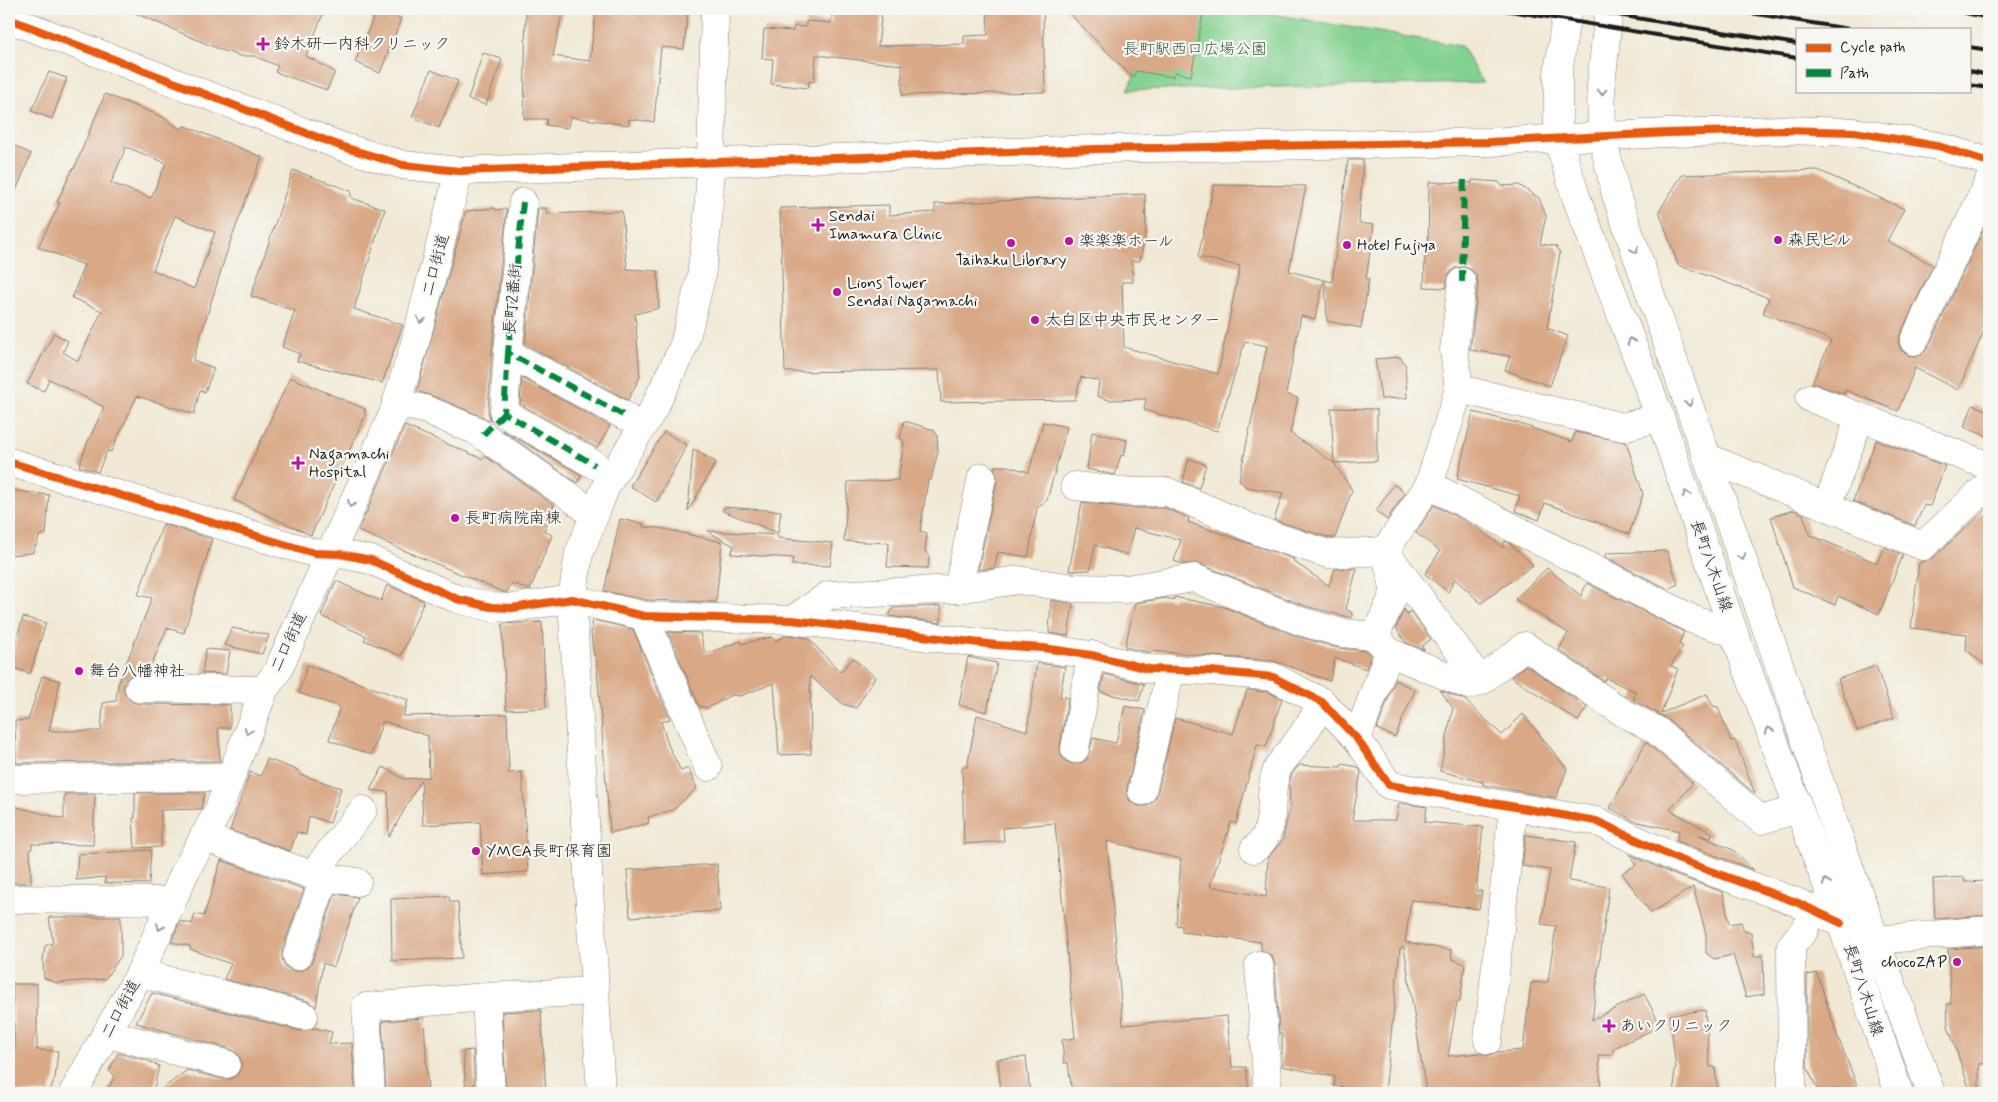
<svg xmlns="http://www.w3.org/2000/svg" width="1998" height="1102" viewBox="0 0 1998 1102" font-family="Mynerve,'Klee One',sans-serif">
<rect width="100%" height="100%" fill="#f6f6f2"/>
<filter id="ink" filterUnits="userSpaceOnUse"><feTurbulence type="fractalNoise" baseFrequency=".02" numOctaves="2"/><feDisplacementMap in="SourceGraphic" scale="10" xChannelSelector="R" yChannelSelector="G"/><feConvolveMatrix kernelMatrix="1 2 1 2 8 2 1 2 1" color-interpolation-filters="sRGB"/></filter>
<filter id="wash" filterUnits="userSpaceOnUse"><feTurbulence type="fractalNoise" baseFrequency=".0096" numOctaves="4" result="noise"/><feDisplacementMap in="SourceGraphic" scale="20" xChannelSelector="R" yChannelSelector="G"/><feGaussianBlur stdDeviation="1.12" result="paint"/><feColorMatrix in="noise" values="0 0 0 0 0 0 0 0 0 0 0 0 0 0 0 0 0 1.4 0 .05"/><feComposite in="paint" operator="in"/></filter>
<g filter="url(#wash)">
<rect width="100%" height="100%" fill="#f1e9d5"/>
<polygon fill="#84d291" stroke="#507756" points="1174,9 1243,9 1461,46 1483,83 1128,90 1156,26"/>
<g id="blocks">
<g fill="#d9a987" fill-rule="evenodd">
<polygon points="126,9 325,9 306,56 335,72 327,90 275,72 278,66 254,56 240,56 221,50"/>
<polygon points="377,9 400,9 397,17 401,19 380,73 355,62"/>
<polygon points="526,9 563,9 553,56 590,61 596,9 688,9 684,49 661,47 654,122 629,119 629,125 570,117 568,128 546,125 547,119 524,119"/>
<polygon points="833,9 882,9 878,46 964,44 964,36 988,35 987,9 1043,9 1045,92 902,95 902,65 816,55 814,82 809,81 808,88 771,84 773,59 762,58 764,29 793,31 794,26 806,27 806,21 831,23"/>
<polygon points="1065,9 1204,9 1191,76 1175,72 1173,77 1136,71 1133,78"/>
<polygon points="483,53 502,59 486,105 468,99"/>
<polygon points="431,70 458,81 439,128 412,117"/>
<polygon points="49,72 67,78 52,119 31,111"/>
<path d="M105,94L163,117L180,129L185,126L262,157L228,248L193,360L214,368L205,392L200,390L194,414L137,396L111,452L107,451L98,472L79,466L87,444L104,407L49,379L44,391L27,384L54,333L68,341L63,352L78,361L102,311L72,298L84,265L38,247L60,203L57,202L73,168L74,169ZM126,147L166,163L151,198L111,183ZM175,216L215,232L194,289L153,270Z"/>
<polygon points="9,143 31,154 9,208"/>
<polygon points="1348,160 1363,160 1359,223 1374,225 1366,279 1369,279 1361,328 1327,321 1325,280 1332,282"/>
<polygon points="293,170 351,191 351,198 385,209 354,309 403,325 382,383 297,361 300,354 282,347 295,311 251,296"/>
<polygon points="1818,170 1904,209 1887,241 1933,265 1900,335 1898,342 1901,350 1908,355 1915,357 1922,354 1928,348 1989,217 1989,320 1958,390 1915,368 1898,411 1845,390 1844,394 1812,383 1831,340 1763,313 1769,298 1678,265 1659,211 1682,175"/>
<polygon points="1472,180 1499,182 1502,186 1519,185 1539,198 1546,216 1540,244 1556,246 1560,253 1547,328 1568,336 1550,386 1505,370 1510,356 1470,350 1478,284 1476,276 1472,270 1464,267 1455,268 1449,273 1446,288 1424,287 1425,257 1428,257 1429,182 1472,183"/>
<polygon points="1214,185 1306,186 1289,271 1324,280 1315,319 1301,316 1286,394 1298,398 1290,433 1334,463 1331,408 1377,409 1377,461 1334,463 1352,490 1335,538 1330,538 1274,520 1283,493 1246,487 1239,480 1267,346 1245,341 1217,431 1144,410 1146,399 1109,400 1097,396 1099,381 1081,377 1075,400 941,402 939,370 785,372 780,208 889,205 889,215 935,212 935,204 1145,194 1146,231 1140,261 1131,261 1133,282 1122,282 1124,347 1218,374 1240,266 1198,257"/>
<polygon points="495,208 495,210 507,209 492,351 488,412 491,421 441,399 417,391 466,211"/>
<polygon points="538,208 546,208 547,214 622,211 627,269 658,271 659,308 635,314 640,377 628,400 525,344"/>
<polygon points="1400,357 1405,364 1407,398 1381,399 1375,359"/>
<polygon points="290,377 365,409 365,416 311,535 234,500"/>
<polygon points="522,378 610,426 597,448 520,404"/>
<polygon points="1973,405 1989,411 1989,437 1964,427"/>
<polygon points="1473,412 1517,423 1572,442 1575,432 1626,442 1643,494 1629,534 1545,503 1539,520 1515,511 1520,496 1457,479"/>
<polygon points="904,421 934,430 937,436 938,451 931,480 928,480 920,531 927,533 925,551 929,556 928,568 887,567 889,543 844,541 848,482 898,480 904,442 900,438"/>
<polygon points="1043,422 1067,427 1047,500 1037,508 1028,557 998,552 994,568 978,570 997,480 994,466 1007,466 1029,472"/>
<polygon points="405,426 483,459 485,456 554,505 544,531 552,535 530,590 512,583 507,592 503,592 358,531"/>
<polygon points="502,430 582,475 577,483"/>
<polygon points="664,432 687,445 656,502 630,486"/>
<polygon points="1092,432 1127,440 1124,456 1121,455 1115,475 1087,469"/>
<polygon points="1876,440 1945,466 1930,506 1924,505 1915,526 1853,501"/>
<polygon points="693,449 716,462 688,511"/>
<polygon points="1189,458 1206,465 1199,488 1183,482"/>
<polygon points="1394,484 1405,493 1387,520 1376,511"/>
<polygon points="9,490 49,495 46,534 39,536 37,545 34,547 33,553 9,555"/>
<polygon points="1082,502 1130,508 1165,508 1189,518 1188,522 1294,559 1293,561 1329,586 1335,569 1357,568 1346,609 1352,613 1352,618 1305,606 1200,564 1182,564 1174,561 1181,540 1134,528 1127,555 1095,545 1090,570 1069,571"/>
<polygon points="1434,505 1478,528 1503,548 1505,541 1509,543 1533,565 1481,603 1455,579 1448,592 1425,574 1440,551 1416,533"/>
<polygon points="724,507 781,511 778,533 723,511"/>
<polygon points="1989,507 1989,668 1966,650 1967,634 1911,628 1919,563 1934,557"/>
<polygon points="1793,510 1803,514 1810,535 1877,563 1884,547 1903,555 1879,614 1838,596 1835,605 1793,587 1771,517"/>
<polygon points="620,519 644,524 643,527 660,528 722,542 716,602 646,600 604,591"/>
<polygon points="163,524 212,539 184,633 167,628 148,673 131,675 125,680 123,688 126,696 131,701 138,704 230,705 230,728 218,728 220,761 16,763 15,721 28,720 42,676 60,681 49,731 101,731 103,703 116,701 118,684 152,598 138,595"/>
<polygon points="707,531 778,535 778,538 833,543 830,566 792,565 793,558 731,554 734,546"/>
<polygon points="1667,551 1678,584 1668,589 1605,557 1607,553"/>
<polygon points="1547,568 1581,596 1587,583 1684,632 1679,644 1683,646 1671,666 1678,669 1661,713 1707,694 1713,706 1718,707 1731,741 1735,740 1755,794 1666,718 1633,700 1636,692 1606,678 1604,681 1559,650 1568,633 1515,599"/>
<polygon points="336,581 381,601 387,585 424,601 401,656 364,640 366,636 321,616"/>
<polygon points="1174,597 1224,607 1296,636 1338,648 1367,651 1371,655 1366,669 1335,658 1330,681 1274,661 1152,651 1151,653 1125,647 1135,603 1166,598 1174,600"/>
<polygon points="1051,600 1073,604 1068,636 1049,633"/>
<polygon points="941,606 941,623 889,616 893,608"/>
<polygon points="1404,609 1407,614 1410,611 1431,639 1422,646 1424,650 1405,642 1396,628"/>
<polygon points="23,617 46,623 30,674 9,666"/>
<polygon points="593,620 633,629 670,719 661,722 669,747 681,771 688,768 697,788 673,810 648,817 649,823 610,833 596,656 594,656 591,634"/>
<polygon points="542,622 546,708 506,710 502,624"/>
<polygon points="232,628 269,635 262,654 224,645"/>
<polygon points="668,632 700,633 705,654 741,641 742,644 771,637 776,641 787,635 808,638 840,672 853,658 875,677 856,708 843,704 810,676 811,754 779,755 774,683 740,696 731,695 708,708 699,706"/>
<polygon points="206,649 230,651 226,674 202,673"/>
<polygon points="968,657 997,663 987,712 959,705"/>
<polygon points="1037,663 1065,667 1060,696 1068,698 1060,747 1061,755 1065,761 1072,764 1081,763 1087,759 1093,738 1116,743 1125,706 1145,710 1127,788 1127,796 1131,802 1139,806 1147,806 1154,801 1157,795 1175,718 1233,734 1247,690 1269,692 1282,699 1266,747 1257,745 1236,824 1231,822 1210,886 1266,897 1268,857 1282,841 1290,807 1289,783 1292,774 1299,765 1341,767 1342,764 1358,767 1361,772 1352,820 1396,820 1399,803 1427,807 1425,822 1483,827 1476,891 1482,891 1479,909 1411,900 1405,942 1451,950 1452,959 1465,964 1460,1002 1457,1002 1448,1056 1481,1053 1487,1056 1497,1052 1523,1050 1531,983 1548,982 1556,926 1541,924 1550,870 1522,866 1526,835 1576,842 1569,881 1609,887 1592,1020 1644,994 1661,1026 1614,1048 1612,1055 1599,1055 1601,1093 1426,1093 1404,947 1400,948 1385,1093 1342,1093 1343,1087 1334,1086 1335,1077 1282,1066 1282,1034 1279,1034 1275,964 1272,956 1261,950 1261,942 1182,932 1182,926 1176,925 1181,859 1107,841 1123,1025 1227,1016 1232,1067 1246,1067 1249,1093 1072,1093 1068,1063 1064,1063 1062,1040 1075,1038 1055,823 1003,828 1004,841 964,844 962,767 967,767 977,715 1027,731"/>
<polygon points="307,665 408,700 403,716 507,714 509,773 522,772 528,872 483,875 480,822 423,825 421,780 389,837 388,792 370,790 383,767 404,779 429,777 428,736 383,721 371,755 329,740 340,707 299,693"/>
<polygon points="1526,665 1587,707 1578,721 1511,677"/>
<polygon points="1876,666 1894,718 1857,731 1838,679"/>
<polygon points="1104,674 1144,684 1139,701 1100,692"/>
<polygon points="1395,680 1415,690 1395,737 1377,729"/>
<polygon points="1440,690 1465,700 1502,735 1523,714 1567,769 1556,798 1483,785 1483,782 1440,771 1453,708"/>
<polygon points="1646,742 1693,783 1670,810 1712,833 1711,838 1699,835 1733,850 1754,870 1677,841 1679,831 1634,821 1610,808"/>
<polygon points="267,759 300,771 299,774 341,788 330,823 309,816 306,835 297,832 290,851 230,830 250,772 261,776"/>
<polygon points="135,793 205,793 201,809 161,810 161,847 135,848 133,818 135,818"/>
<polygon points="64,794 95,794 93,845 32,844 32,849 30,849 31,883 9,883 9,805 64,819"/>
<polygon points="151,850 149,884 105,883 105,877 76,880 78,854"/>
<polygon points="1629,854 1675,875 1723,892 1729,924 1741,922 1744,931 1751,932 1754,957 1763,955 1764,994 1746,997 1733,955 1714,959 1706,953 1706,934 1693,887 1651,913 1622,873 1636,865"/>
<polygon points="221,860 304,889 282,951 282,958 285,966 292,971 300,971 308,967 312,962 335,894 358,897 334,967 323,963 316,1007 308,1001 224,979 231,964 190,949 190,946 171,942 180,921 192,924 195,914 204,916"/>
<polygon points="717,864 720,911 630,917 627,870"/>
<polygon points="1964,877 1965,882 1989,881 1989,915 1935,919 1933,879"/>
<polygon points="449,896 450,902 458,902 462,958 392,961 391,899"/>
<polygon points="49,917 121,917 121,956 105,979 57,983 44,978 43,960 45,946 53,943"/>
<polygon points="1989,946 1989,1063 1979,1064 1979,1093 1971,1093 1948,1026 1947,1004 1951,1004 1948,949"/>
<polygon points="1817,973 1836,1032 1860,1093 1842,1093 1840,1088 1819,1093 1807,1067 1807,975"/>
<polygon points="12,984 37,984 37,1050 58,1051 55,1078 49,1093 9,1093 9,1048 15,1049"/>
<polygon points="152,993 300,1031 314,1028 332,1032 329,1044 352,1043 355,1093 157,1093 187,1070 222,1079 231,1079 237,1075 241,1068 241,1060 237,1053 230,1049 136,1023"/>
<polygon points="541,1010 546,1093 506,1093 502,1012"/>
<polygon points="1705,1010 1710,1067 1715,1067 1718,1093 1675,1093 1674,1070 1676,1070 1670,1015"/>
<polygon points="424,1018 428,1093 386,1093 382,1021"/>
<polygon points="473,1050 475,1093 466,1093 463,1051"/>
<polygon points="118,1053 146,1060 159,1066 153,1093 106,1093 115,1075 109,1071"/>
<polygon points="1026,1057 1030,1093 1001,1093 998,1059"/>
</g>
</g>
</g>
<g filter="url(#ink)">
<use href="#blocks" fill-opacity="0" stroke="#868278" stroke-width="1"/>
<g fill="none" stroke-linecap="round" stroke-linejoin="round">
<defs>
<g id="minor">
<polyline points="1567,9 1558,74 1558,139 1576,197 1660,417 1734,633 1841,923 1899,1093"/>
<polyline points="1609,9 1601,86 1602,136 1616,195 1852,875 1931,1093"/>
<polyline points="9,19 343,147 403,165 459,171 1096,149 1489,142 1667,133 1782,130 1854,132 1938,146 1989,162"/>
<polyline points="523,202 508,353 625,416"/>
<polyline points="1914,341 1989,181"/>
<polyline points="508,353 504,413 595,465"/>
<polyline points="1459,389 1623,427 1660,417"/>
<polyline points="1810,398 1860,417"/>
<polyline points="396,403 424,409 475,430 576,501 594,516"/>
<polyline points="1708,458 1923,546 1989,484"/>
<polyline points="9,462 314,553 340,554 371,560 457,599 491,607 512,608 572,599 644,616 792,620 996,645 1043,648 1091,655 1149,669 1210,671 1273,677 1322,702 1357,739 1389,785 1596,821 1680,860 1796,902 1841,923"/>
<polyline points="1429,485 1694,620 1734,633"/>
<polyline points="1075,486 1132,492 1168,492 1258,531 1328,554 1385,551 1481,681 1525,646 1622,712 1656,730 1761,820 1798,809"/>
<polyline points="1827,506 1860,417 1989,466"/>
<polyline points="958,589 982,477"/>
<polyline points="644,616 708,767"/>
<polyline points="792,620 829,595 958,589 1018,580 1074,588 1126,589 1194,578 1300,621 1342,633 1375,636 1389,652 1468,685 1481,681"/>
<polyline points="1375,636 1395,592 1385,551 1429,485 1459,389 1454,350 1462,282"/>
<polyline points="139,688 264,690"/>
<polyline points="1357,739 1389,652"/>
<polyline points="1075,749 1091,655"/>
<polyline points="9,779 230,777"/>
<polyline points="1142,791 1171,669"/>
<polyline points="203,837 312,875 357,882"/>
<path d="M1254,849C1280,831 1266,796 1277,770C1280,762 1288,755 1293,748C1304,733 1314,719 1322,702"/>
<polyline points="312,875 363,810"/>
<polyline points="9,899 172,901"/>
<polyline points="1876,940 1989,930"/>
<polyline points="297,956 324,879"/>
<polyline points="1259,965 1268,1093"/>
<polyline points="140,973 304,1016"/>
<polyline points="486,997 491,1093"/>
<polyline points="108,1034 226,1064"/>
<polyline points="1488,1040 1513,807"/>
<polyline points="73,1093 140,973 185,872 218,811 264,690 278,670 393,414 414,347 459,171"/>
<polyline points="371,1093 366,1007 486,997 594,991"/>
<polyline points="601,1093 572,599 579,554 594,516 606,486 654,408 684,345 701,277 708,219 711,162 715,9"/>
<polyline points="1792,1093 1791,946 1805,929"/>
</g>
</defs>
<use href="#minor" stroke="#868278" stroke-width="29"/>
<use href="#minor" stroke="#fff" stroke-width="28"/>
<g stroke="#1c1c1c" stroke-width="4">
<polyline points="1498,9 1797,58"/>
<polyline points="1581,9 1797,44"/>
<polyline points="1726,9 1849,29"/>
<polyline points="1947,9 1989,18"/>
<polyline points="1969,47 1989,50"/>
<polyline points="1969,71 1989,75"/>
<polyline points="1969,85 1989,88"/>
</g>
<g stroke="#00873e" stroke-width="6" stroke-dasharray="12 6" stroke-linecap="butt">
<polyline points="523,202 508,353 625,416"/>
<polyline points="1462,282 1464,175"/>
<polyline points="508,353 504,413 595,465"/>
<polyline points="483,435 504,413"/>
</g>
<defs>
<g id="cycleway">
<polyline points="9,19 343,147 403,165 459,171 1096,149 1489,142 1667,133 1782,130 1854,132 1938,146 1989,162"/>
<polyline points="9,462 314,553 340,554 371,560 457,599 491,607 512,608 572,599 644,616 792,620 996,645 1043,648 1091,655 1149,669 1210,671 1273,677 1322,702 1357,739 1389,785 1596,821 1680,860 1796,902 1841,923"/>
</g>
</defs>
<use href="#cycleway" stroke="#f6f6f2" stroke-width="11"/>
<use href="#cycleway" stroke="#e8590c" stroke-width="8"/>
</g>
<defs><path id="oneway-chevron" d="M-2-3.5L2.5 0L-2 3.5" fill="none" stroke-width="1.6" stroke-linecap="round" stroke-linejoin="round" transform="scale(1.25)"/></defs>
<g stroke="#999">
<use href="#oneway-chevron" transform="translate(1602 92) rotate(90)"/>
<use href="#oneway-chevron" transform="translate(1635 250) rotate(71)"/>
<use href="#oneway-chevron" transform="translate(421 320) rotate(105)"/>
<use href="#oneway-chevron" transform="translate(1631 341) rotate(-111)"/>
<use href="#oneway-chevron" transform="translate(1689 403) rotate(71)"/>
<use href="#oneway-chevron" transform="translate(1686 494) rotate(-109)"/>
<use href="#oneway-chevron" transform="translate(351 504) rotate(115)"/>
<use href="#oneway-chevron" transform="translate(1742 557) rotate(71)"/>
<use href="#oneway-chevron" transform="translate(1769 730) rotate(-110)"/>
<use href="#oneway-chevron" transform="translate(248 731) rotate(111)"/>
<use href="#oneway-chevron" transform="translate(1826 882) rotate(-110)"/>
<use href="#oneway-chevron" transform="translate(160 927) rotate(114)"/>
</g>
</g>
<g fill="#b5179e" stroke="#f6f6f2" stroke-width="2">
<path d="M260.5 36.5h5v5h5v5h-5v5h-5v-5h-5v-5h5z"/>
<path d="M815.5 217.5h5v5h5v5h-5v5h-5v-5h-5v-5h5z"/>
<circle cx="1778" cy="240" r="5"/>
<circle cx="1069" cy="241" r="5"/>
<circle cx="1011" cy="243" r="5"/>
<circle cx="1347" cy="245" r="5"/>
<circle cx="837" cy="292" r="5"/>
<circle cx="1035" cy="320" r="5"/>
<path d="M295.5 455.5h5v5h5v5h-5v5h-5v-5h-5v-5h5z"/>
<circle cx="455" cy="518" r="5"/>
<circle cx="79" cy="671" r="5"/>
<circle cx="476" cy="851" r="5"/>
<circle cx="1957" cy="962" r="5"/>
<path d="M1606.5 1018.5h5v5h5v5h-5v5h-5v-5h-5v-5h5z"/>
</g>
<g text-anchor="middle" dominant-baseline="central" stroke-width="4.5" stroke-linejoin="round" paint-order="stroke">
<g font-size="16" fill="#1c1c1c" stroke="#f6f6f2" text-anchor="start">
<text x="274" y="44">鈴木研一内科クリニック</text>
<text x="829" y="216">Sendai<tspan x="829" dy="18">Imamura Clinic</tspan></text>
<text x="1788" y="240">森民ビル</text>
<text x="1079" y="241">楽楽楽ホール</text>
<text x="1357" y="245">Hotel Fujiya</text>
<text x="1011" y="260" text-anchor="middle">Taihaku Library</text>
<text x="847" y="283">Lions Tower<tspan x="847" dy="18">Sendai Nagamachi</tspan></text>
<text x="1045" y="320">太白区中央市民センター</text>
<text x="309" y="454">Nagamachi<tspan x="309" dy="18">Hospital</tspan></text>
<text x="465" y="518">長町病院南棟</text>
<text x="89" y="671">舞台八幡神社</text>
<text x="486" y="851">YMCA長町保育園</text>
<text x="1947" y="962" text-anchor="end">chocoZAP</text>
<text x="1620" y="1026">あいクリニック</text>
</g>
<g font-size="16" fill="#405c45" stroke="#f6f6f2">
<text x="1195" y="49">長町駅西口広場公園</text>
</g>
<g font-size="16" fill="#1c1c1c" stroke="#f6f6f2">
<text transform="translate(436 265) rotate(-75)">二口街道</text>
<text transform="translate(513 299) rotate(-85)">長町2番街</text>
<text transform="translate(1711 566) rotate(71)">長町八木山線</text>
<text transform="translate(289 642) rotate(-65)">二口街道</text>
<text transform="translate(1863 990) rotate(72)">長町八木山線</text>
<text transform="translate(121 1009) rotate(-62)">二口街道</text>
</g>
</g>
<rect width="1998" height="1102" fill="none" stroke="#f6f6f2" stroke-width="30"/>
<rect x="1796" y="28" width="175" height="65" fill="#f6f6f2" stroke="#9f9f9c"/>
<rect x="1806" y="44" width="25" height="8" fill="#e8590c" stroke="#9f9f9c"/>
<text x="1840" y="52" font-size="15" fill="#1c1c1c">Cycle path</text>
<rect x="1806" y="69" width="25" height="8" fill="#00873e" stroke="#9f9f9c"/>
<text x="1840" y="78" font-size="15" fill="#1c1c1c">Path</text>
</svg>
